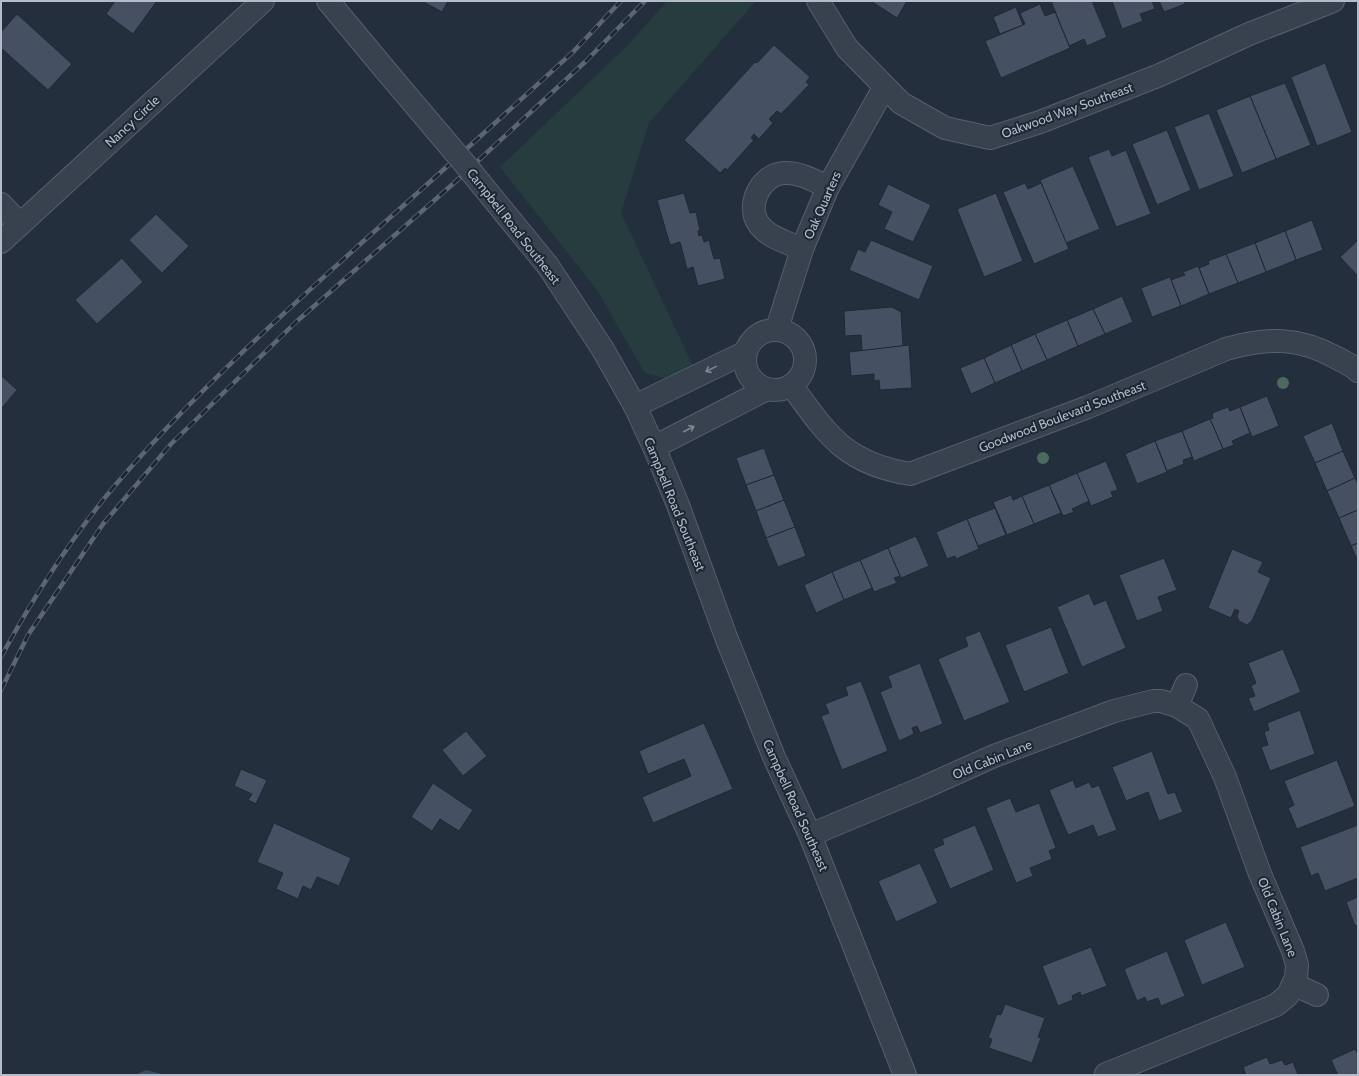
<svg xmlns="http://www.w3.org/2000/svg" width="1359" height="1076" viewBox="0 0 1359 1076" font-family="Cabin,sans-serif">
<rect width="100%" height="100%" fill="#242f3e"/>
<polygon fill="#263c3f" points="667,1 756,1 649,123 621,213 693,366 665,378 645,373 597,290 500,167 628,45"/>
<polygon fill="#394c67" points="146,1070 165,1075 135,1075"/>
<g fill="#455162" stroke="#1f2835">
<polygon points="115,1 157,1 133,34 106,14"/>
<polygon points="422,1 448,1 442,12"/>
<polygon points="871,1 907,1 897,18"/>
<polygon points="1051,1 1092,1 1107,37 1087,46 1084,39 1069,46"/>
<polygon points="1112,1 1152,1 1155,9 1140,14 1143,21 1122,29"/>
<polygon points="1159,1 1184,1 1185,4 1164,12"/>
<polygon points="1040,4 1045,16 1055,12 1070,48 1001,78 985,41 1025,24 1020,13"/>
<polygon points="1016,7 1023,25 1000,34 993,17"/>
<polygon points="17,14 72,64 48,90 1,48 1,32"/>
<polygon points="774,45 810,77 806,82 809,85 781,114 777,111 769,119 773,123 759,139 754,134 751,138 754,140 727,170 725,168 720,173 684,140 755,62 757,63"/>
<polygon points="1325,63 1352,132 1317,146 1291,77"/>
<polygon points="1285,83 1311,145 1276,159 1250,96"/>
<polygon points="1250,96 1276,159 1242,173 1216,110"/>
<polygon points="1209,113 1234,176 1199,190 1174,127"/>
<polygon points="1167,130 1191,190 1157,205 1132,144"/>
<polygon points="1109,149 1112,156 1126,150 1151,214 1116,227 1088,157"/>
<polygon points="1073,166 1100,229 1066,243 1040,180"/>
<polygon points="1025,183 1028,189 1041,183 1069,249 1034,264 1003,192"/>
<polygon points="888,184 931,205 913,242 884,229 892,212 878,205"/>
<polygon points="684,193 690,213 696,212 700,230 698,231 699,236 702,235 704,242 709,240 714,259 720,258 725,279 698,286 693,267 687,269 680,242 670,245 657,200"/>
<polygon points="996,193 1023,261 984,277 957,209"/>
<polygon points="156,214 189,246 162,273 129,240"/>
<polygon points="1312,220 1323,250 1296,260 1285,231"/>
<polygon points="1285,231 1296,260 1266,272 1255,243"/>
<polygon points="871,240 933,266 919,300 849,270 858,249 865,252"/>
<polygon points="1358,240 1358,276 1340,257"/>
<polygon points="1255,243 1266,272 1238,283 1226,254"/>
<polygon points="1226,254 1238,283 1209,294 1199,268 1209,264 1208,261"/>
<polygon points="122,258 143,282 97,324 75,300"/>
<polygon points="1198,266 1209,294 1181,306 1171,280 1185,275 1183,272"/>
<polygon points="1170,277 1181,306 1152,317 1141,288"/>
<polygon points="1122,296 1133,322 1105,334 1093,309"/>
<polygon points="892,307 901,312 903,346 862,351 861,335 845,336 844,311"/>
<polygon points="1093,309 1105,334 1078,346 1067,320"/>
<polygon points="1067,320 1078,346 1047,360 1035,334"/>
<polygon points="1035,334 1047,360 1022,371 1011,345"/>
<polygon points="909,345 912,388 880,390 879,380 874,381 874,374 851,376 849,352"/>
<polygon points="1011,345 1022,371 995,383 984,358"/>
<polygon points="984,358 995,383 971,394 960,368"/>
<polygon points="1,375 17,390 1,409"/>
<polygon points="1267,396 1279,426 1252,437 1240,407"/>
<polygon points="1228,407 1230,411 1240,407 1250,433 1232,441 1234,445 1223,449 1210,419 1213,418 1212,413"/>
<polygon points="1210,419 1223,449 1194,461 1182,431"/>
<polygon points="1332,423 1343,451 1315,463 1303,436"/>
<polygon points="1182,431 1192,457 1183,460 1184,464 1167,471 1155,441"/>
<polygon points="1155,441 1167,472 1137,484 1125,454"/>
<polygon points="764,448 774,475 746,485 736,458"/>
<polygon points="1343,451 1355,478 1327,491 1315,463"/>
<polygon points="1106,461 1118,490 1111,492 1113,497 1091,506 1077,473"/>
<polygon points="1077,473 1089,501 1072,509 1074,512 1063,516 1049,485"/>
<polygon points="774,475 784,500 756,511 746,485"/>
<polygon points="1355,478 1358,484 1358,510 1339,518 1327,491"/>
<polygon points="1049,485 1061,513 1034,524 1022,496"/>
<polygon points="1011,495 1013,500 1022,496 1034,524 1007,535 993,502"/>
<polygon points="784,500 795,527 766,538 756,511"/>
<polygon points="995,508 1006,535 978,546 967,519"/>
<polygon points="1358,510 1358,543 1351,546 1339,518"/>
<polygon points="967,519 979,549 956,559 955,556 947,559 936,532"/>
<polygon points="795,527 806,556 778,567 766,538"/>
<polygon points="916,536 929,566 901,578 888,548"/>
<polygon points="1358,543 1358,561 1351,546"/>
<polygon points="888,548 900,576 894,578 897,583 874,592 860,560"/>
<polygon points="1232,549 1263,562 1258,572 1271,578 1252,621 1247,625 1239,621 1237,616 1239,611 1235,609 1231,618 1208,608"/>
<polygon points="1164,558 1177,590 1158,597 1163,611 1137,621 1119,575"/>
<polygon points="860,560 872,588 844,600 832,572"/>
<polygon points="832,572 844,600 816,613 804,585"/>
<polygon points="1089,593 1094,605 1106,600 1126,648 1082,667 1057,607"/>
<polygon points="1051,627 1069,673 1024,692 1005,645"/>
<polygon points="980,631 1010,702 964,721 938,659 968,646 965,637"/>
<polygon points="1283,649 1301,692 1254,712 1248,698 1255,696 1251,686 1256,683 1248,663"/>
<polygon points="920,663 943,724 920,733 917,726 912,728 914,734 899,741 880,692 892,687 888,676"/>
<polygon points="861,681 888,751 842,770 821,716 829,713 825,704 848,695 845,687"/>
<polygon points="1300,710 1315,754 1270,771 1261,747 1268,745 1264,732 1269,730 1267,723"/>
<polygon points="704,723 733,789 653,823 642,797 691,776 684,759 648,774 639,751"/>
<polygon points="466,731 487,756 463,776 442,750"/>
<polygon points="1152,751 1168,794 1175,792 1183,812 1159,821 1148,792 1126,801 1112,767"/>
<polygon points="1337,760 1355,806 1297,829 1288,808 1294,805 1284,781"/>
<polygon points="241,769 267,780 256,804 248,800 252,794 234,786"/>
<polygon points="1073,780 1076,788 1089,782 1092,788 1099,785 1117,830 1098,837 1093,825 1068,835 1049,790"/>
<polygon points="433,783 473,810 459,831 440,819 432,831 411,817"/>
<polygon points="1010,798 1016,812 1039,803 1056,848 1049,851 1052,859 1030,868 1033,876 1016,883 986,808"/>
<polygon points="274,823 351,858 339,886 317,877 311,890 303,886 298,899 276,889 283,873 257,862"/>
<polygon points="975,825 994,870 950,889 933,849 944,844 942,839"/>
<polygon points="1358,825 1358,878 1325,891 1318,873 1311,876 1300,847"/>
<polygon points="920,863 938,903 896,922 878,881"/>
<polygon points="1358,897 1358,925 1355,926 1346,902"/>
<polygon points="1226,922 1245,967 1202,985 1184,940"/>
<polygon points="1091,947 1107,986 1081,996 1080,992 1072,996 1073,1000 1058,1006 1042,966"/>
<polygon points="1167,951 1185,996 1161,1006 1158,998 1147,1002 1145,997 1137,1001 1124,969"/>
<polygon points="1005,1004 1045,1018 1038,1037 1041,1038 1032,1063 989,1048 992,1039 988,1038 997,1014 1001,1015"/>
<polygon points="1355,1049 1358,1054 1358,1075 1338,1075 1331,1060"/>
<polygon points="1267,1057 1270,1064 1282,1060 1285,1065 1293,1062 1298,1075 1246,1075 1243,1067"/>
</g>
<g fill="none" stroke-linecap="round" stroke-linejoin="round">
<defs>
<g id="minor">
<polyline points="328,1 387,72"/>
<polyline points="818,1 847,48 901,103 945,128 990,138 1040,122 1160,75 1249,34 1333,1"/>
<polyline points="1,204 20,224"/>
<polyline points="1,242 263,1"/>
<path d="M802,249C789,243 771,238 762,228C743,209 760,174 784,173C800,172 814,181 828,187"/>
<polyline points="548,266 602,348 635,406 654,447 678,505 726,637 774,757 810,835 905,1075"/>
<polyline points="777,329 802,249 828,187 884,88"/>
<circle cx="775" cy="360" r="30"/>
<path d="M792,386C828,436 845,463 910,474L1088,407L1226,349C1267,337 1299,337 1337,358C1344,362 1352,365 1358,371"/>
<polyline points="635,406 746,352"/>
<polyline points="654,447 767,389"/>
<polyline points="1177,706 1186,685"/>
<polyline points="810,835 925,787 994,756 1114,711 1153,701 1161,701 1177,706 1198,719 1225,777 1260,874 1293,951 1297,965 1296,978 1288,995 1276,1005 1106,1074"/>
<polyline points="1293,984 1317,995"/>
</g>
</defs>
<use href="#minor" stroke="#565f6c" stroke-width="24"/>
<use href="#minor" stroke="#38414e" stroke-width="22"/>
<defs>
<g id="rail">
<path d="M1,657C33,598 69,541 112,489C189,398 278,318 367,238C436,177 505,114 573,52L621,1"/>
<polyline points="1,690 28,635 103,524 171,444 296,322 454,183 586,61 645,1"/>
</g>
</defs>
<use href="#rail" stroke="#5a6575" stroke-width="4.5"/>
<use href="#rail" stroke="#1d2633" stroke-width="3" stroke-dasharray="9" stroke-linecap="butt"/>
<defs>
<polyline id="minor-bridge" points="387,72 464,163 548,266"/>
</defs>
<use href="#minor-bridge" stroke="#565f6c" stroke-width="24" stroke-linecap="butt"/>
<use href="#minor-bridge" stroke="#38414e" stroke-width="22"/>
</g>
<g fill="#4b6a5d">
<circle cx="1283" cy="383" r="6"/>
<circle cx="1043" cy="458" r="6"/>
</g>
<defs><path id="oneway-shaft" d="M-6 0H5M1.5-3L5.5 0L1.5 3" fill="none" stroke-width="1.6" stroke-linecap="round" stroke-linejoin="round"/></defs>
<g stroke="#7c8592">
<use href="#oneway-shaft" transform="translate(711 369) rotate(154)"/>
<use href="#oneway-shaft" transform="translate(689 429) rotate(-27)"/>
</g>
<g text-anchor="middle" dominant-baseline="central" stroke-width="4" stroke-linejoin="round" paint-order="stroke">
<g font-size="13" fill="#b4bcc9" stroke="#1d2633">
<text transform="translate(1067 110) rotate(-20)">Oakwood Way Southeast</text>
<text transform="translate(132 121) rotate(-43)">Nancy Circle</text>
<text transform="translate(822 205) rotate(-66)">Oak Quarters</text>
<text transform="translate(514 226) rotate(52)">Campbell Road Southeast</text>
<text transform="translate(1062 416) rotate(-21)">Goodwood Boulevard Southeast</text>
<text transform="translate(675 504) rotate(68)">Campbell Road Southeast</text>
<text transform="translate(992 759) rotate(-22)">Old Cabin Lane</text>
<text transform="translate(796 805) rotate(66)">Campbell Road Southeast</text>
<text transform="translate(1278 917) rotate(68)">Old Cabin Lane</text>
</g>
</g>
<rect width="1359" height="1076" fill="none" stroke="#b4bcc9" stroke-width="4"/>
</svg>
